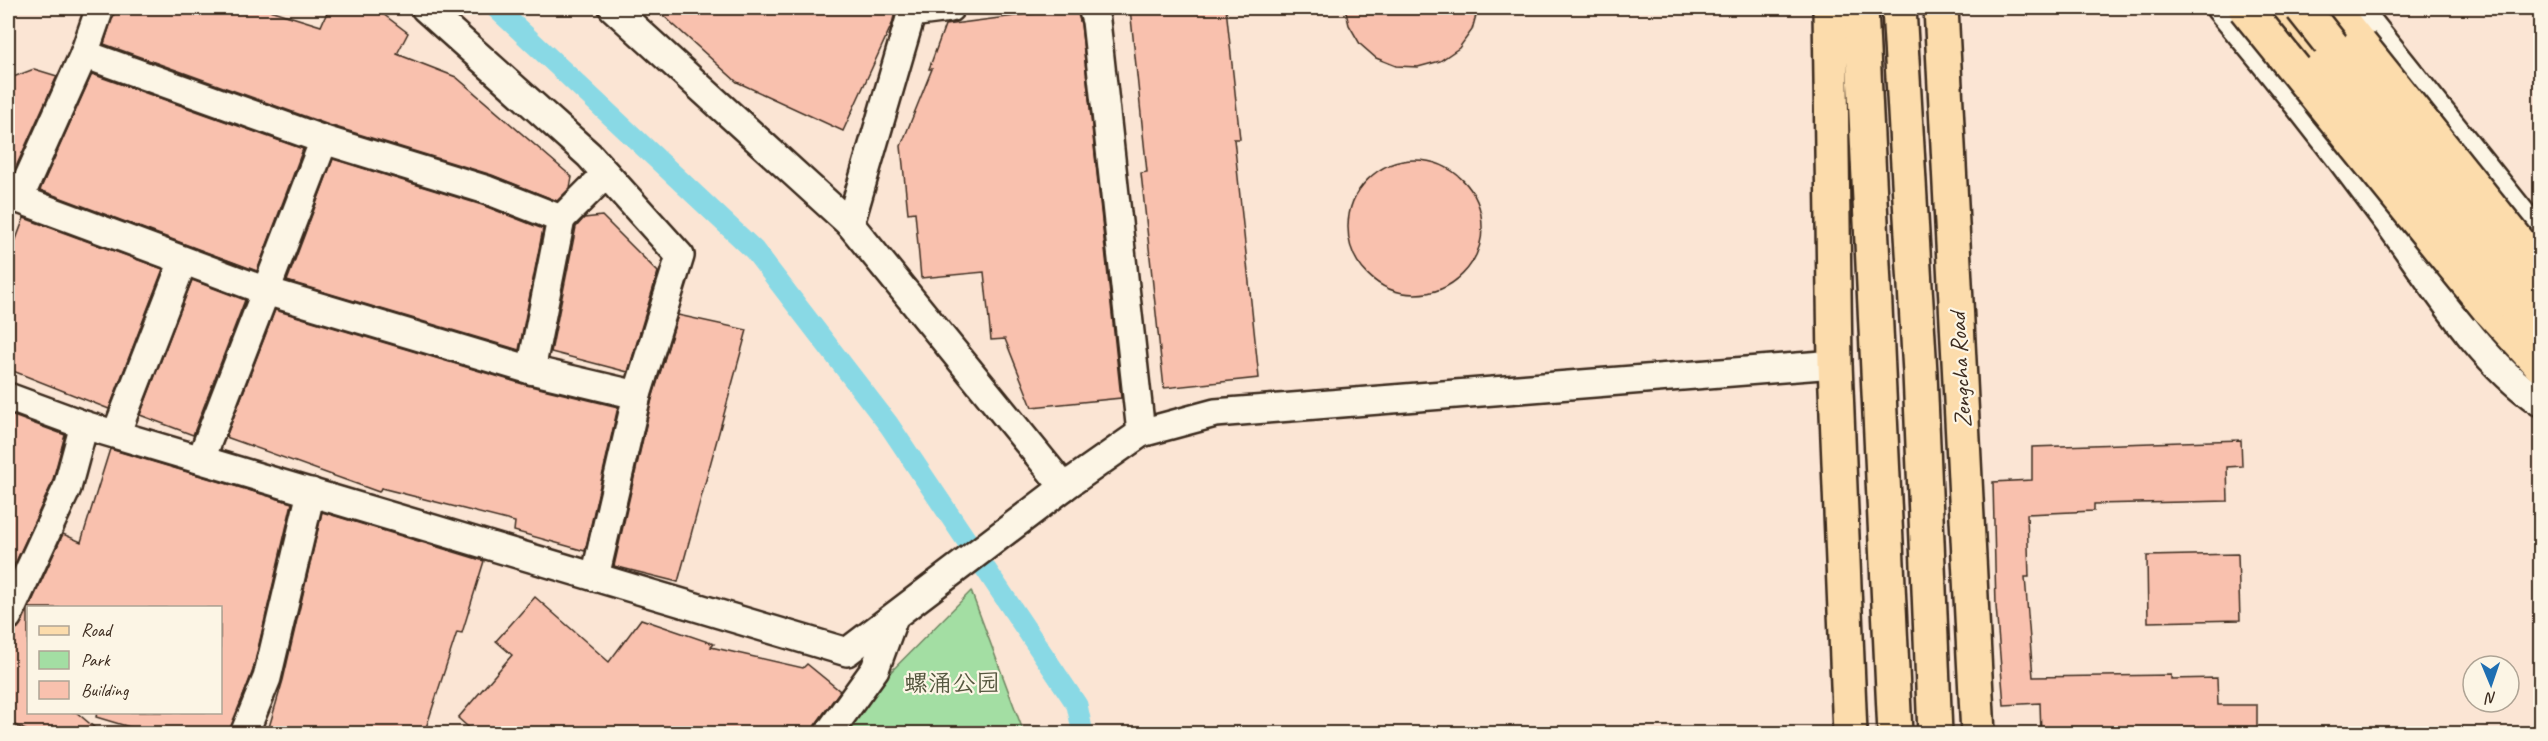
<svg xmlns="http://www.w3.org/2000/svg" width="2548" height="741" viewBox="0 0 2548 741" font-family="Caveat,'LXGW WenKai TC',sans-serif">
<rect width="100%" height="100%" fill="#fbe5d4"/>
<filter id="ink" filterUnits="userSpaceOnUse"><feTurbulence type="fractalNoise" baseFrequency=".0167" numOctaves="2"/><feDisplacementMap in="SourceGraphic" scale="12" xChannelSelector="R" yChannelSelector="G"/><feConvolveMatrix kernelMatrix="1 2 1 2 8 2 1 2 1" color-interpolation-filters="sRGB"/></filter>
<g filter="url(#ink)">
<polygon fill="#a3dea3" stroke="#6f8460" stroke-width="1.5" points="971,591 1024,733 830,733"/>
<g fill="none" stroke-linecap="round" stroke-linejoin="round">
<polyline stroke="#89d9e5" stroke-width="21" points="496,8 754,250 889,425 1077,705 1083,734"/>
</g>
<g fill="#f9c1ae" stroke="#3b2a1e" stroke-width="1.5">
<polygon points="115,8 263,8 321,26 329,8 375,8 408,33 397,54 456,77 572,177 570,188 557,201 492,175 329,125 104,44"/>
<polygon points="655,8 896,8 892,24 843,131 737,82"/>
<polygon points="1077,8 1081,24 1121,398 1032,407 1005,339 991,340 984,272 921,278 915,212 908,213 901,146 932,69 929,69 945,25"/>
<polygon points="1130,8 1226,8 1240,139 1234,139 1259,378 1164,388 1141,173 1147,172"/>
<polygon points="1345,8 1478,8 1472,30 1459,48 1440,61 1418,67 1396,66 1376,58 1360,44 1349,25"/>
<polygon points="34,69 57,76 10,180 8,180 8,79"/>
<polygon points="92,74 303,149 257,271 40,190"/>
<polygon points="333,159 482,205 543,229 519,350 287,281"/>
<circle cx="1415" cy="227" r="67"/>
<polygon points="602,216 658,272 628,372 551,352 576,227 584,218"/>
<polygon points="24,218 163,269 109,409 8,369 8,261"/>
<polygon points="192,280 245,300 193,435 140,415"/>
<polygon points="275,310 526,385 618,407 585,551 514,531 515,522 381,488 379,492 226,437"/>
<polygon points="678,315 747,330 678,582 614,566 652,399"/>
<polygon points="8,414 65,435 52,483 8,579"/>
<polygon points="2241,440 2242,466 2227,467 2228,501 2094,504 2094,511 2027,514 2029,577 2025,577 2033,677 2171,675 2171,679 2217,678 2218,705 2257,705 2257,734 2041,734 2040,703 2004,705 1996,606 1993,482 2032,480 2032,447"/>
<polygon points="110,449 292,503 253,670 229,734 153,734 96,717 97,712 220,712 220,608 29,608 63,534 81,542"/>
<polygon points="322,512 484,561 462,633 457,632 424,734 267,734 283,680"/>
<polygon points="2238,554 2240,620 2148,622 2147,556"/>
<polygon points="535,597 609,662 641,619 714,644 711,647 803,668 807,664 840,691 815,725 812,734 476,734 458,718 512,655 496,641"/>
<polygon points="28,609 28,712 76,712 102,734 34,734 8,722 8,631 18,628"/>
</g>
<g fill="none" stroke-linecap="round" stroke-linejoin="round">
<defs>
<g id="minor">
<polyline points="425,8 589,155 680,256 637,395 595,577"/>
<polyline points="613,8 850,224 1064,487"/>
<polyline points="1092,8 1096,21 1141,433"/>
<path d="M2220,8C2277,76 2333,147 2386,219C2431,280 2477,359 2540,402"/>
<polyline points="2357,8 2540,237"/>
<polyline points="911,13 950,8"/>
<polyline points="84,54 324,140 201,459"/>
<polyline points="324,140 487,190 561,219 531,370"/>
<polyline points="8,195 266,291 531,370 637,395"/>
<polyline points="19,199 84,54 100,8"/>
<polyline points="561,219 606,174"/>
<polyline points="850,224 913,8"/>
<polyline points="8,397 84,425 847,652 1064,487 1141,433 1215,413 1835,364"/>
<polyline points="116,434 183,261"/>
<polyline points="8,616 67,488 84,425"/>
<polyline points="244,734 267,678 311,492"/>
<polyline points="828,734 875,669 894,617"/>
</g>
<g id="major">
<polyline points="1830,8 1835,364 1850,734"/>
<polyline points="1941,8 1978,734"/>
<polyline points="2274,8 2322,68"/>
<polyline points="2331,8 2360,44"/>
<polyline points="2501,291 2540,335"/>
</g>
<g id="highway">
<polyline points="1861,8 1895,734"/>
<polyline points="1899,8 1920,373 1935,734"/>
<polyline points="2517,279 2540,306"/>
<polyline points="2488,308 2540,365"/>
</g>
</defs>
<use href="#minor" stroke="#3b2a1e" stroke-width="32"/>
<use href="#major" stroke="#3b2a1e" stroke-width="38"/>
<use href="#highway" stroke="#3b2a1e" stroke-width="38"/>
<use href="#minor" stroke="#fcf5e5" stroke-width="27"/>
<use href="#major" stroke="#fcdcac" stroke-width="33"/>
<use href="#highway" stroke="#fcdcac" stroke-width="33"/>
<defs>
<g id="major-bridge">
<polyline points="2360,44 2540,269"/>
<polyline points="2322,68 2501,291"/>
</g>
<g id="highway-bridge">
<polyline points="2245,8 2488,308"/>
<polyline points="2302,8 2517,279"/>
</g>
</defs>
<use href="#major-bridge" stroke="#3b2a1e" stroke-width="38" stroke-linecap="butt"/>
<use href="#highway-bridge" stroke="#3b2a1e" stroke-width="38" stroke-linecap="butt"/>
<use href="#major-bridge" stroke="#fcdcac" stroke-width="33"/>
<use href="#highway-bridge" stroke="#fcdcac" stroke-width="33"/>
</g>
</g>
<g text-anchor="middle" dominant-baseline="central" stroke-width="4.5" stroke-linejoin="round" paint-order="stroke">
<g font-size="24" fill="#3b2a1e" stroke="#fcf5e5">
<text transform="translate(1960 370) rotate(-93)">Zengcha Road</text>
</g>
<g font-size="24" fill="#55573f" stroke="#fcf5e5">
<text x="952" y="683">螺涌公园</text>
</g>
</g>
<rect width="2548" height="741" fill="none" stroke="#fcf5e5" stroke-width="30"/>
<rect x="15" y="15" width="2518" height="711" fill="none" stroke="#3b2a1e" stroke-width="2" filter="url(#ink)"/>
<rect x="27" y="606" width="195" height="108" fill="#fcf5e5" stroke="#afa495" stroke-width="1.5"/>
<rect x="39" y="626" width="30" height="9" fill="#fcdcac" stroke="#afa495" stroke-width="1.5"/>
<text x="81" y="636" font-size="18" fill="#3b2a1e">Road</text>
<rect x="39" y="651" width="30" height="18" fill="#a3dea3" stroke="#afa495" stroke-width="1.5"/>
<text x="81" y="666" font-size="18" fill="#3b2a1e">Park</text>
<rect x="39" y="681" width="30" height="18" fill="#f9c1ae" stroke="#afa495" stroke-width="1.5"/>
<text x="81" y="696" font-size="18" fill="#3b2a1e">Building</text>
<g transform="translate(2491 684) rotate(178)"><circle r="28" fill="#fcf5e5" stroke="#afa495" stroke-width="1.5"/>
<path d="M0-4.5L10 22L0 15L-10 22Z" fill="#1f6fb2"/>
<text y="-9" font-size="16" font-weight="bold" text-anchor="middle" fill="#3b2a1e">N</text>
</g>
</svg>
